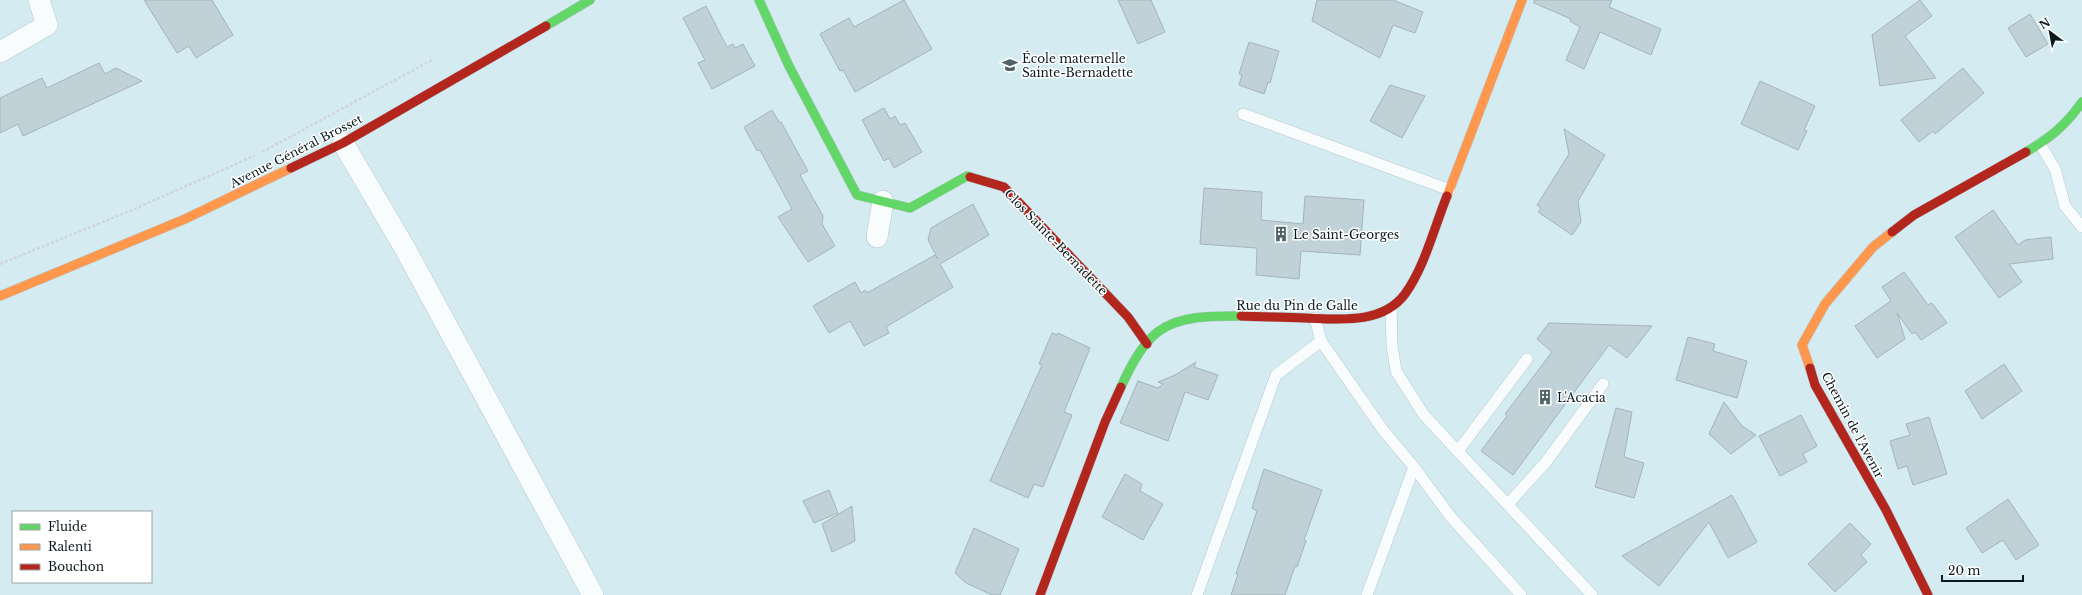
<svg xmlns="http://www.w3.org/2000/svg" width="2082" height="595" viewBox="0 0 2082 595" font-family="'Libre Baskerville',serif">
<rect width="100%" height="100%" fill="#d4ebf2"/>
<g fill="#c0d2d7" stroke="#a3b5ba">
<polygon points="144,0 212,0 233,35 196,58 189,46 177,53"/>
<polygon points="904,0 932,49 855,92 843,70 840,71 820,34 849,18 854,27"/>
<polygon points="1118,0 1151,0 1165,32 1138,44"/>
<polygon points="1317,0 1393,0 1423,12 1415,33 1393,25 1380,58 1312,21"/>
<polygon points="1534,0 1612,0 1609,7 1661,29 1651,55 1600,32 1584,69 1566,60 1580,27 1570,21 1571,19 1534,3"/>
<polygon points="1920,0 1932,16 1905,36 1936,78 1880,86 1872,35"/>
<polygon points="706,6 727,47 733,44 735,48 743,44 755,66 712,89 698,63 705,60 683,18"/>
<polygon points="2030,14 2048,44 2026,57 2008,28"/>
<polygon points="1249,42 1279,51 1270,83 1268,82 1264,94 1239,85 1242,75 1239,74"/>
<polygon points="99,63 105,74 116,68 142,81 23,136 18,124 0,133 0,98 42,78 47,88"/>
<polygon points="1963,68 1984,93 1935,134 1933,131 1919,142 1901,120"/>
<polygon points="1760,81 1815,106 1804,130 1807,131 1798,150 1741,124"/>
<polygon points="1390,85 1425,96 1402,138 1370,121"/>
<polygon points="884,108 890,119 895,116 900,125 905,123 922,152 894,168 889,158 884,161 862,120"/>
<polygon points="772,110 780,123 781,122 808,171 800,175 823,216 822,224 835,246 808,262 778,217 792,209 760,150 757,151 744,127"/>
<polygon points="1564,129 1605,155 1578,201 1581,222 1572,235 1538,212 1541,208 1537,205 1569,154"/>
<polygon points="1204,188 1262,192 1261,220 1303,224 1305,196 1364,200 1360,255 1301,251 1299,279 1256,275 1257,248 1200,244"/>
<polygon points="973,204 989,235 940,264 953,287 886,327 889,333 864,346 850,321 829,333 813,306 855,282 861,293 865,290 867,293 935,255 938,259 928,240 931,228"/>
<polygon points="1993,210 2018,245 2025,240 2051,237 2053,259 2009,264 2022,282 1999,298 1955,237"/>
<polygon points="1904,272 1928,305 1932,303 1947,323 1921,340 1915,332 1912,334 1897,313 1905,339 1877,358 1855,326 1891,301 1882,287"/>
<polygon points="1549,323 1652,326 1627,358 1609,345 1513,475 1481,451 1507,416 1505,414 1552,352 1537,339"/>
<polygon points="1052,333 1057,335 1058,333 1090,348 1064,412 1072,415 1043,487 1034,484 1028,498 990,481 1042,365 1039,364"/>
<polygon points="1688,337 1715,344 1713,351 1747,361 1737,398 1676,380"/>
<polygon points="1196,362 1194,367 1218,375 1208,400 1185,392 1168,441 1120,423 1138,381 1158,388 1163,384 1158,382 1175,375"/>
<polygon points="2004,364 2022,391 1982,419 1965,391"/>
<polygon points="1724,402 1742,426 1756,435 1731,454 1709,434"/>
<polygon points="1616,408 1632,412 1624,457 1644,463 1634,498 1595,487"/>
<polygon points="1801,415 1817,446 1803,454 1807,462 1780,476 1759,436"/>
<polygon points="1929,417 1947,474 1913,485 1907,466 1898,469 1890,441 1910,435 1906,424"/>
<polygon points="1264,469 1322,490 1304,540 1306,541 1297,567 1295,566 1285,595 1231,595 1238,574 1236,574 1257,511 1252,508"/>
<polygon points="1125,474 1142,484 1140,491 1163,504 1143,540 1102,517"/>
<polygon points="829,490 838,513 814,523 803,501"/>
<polygon points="1732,495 1757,542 1728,558 1709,522 1659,586 1622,556"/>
<polygon points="2008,499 2039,545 2016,560 2003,540 1982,553 1966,528"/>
<polygon points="852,506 855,541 832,552 822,524"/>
<polygon points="1850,523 1871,544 1861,555 1867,562 1835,592 1808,564"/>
<polygon points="974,528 1019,549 1000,595 992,595 966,583 955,573"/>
</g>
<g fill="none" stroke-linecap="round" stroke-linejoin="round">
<defs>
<g id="lane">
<polyline points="1243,114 1450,190"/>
<polyline points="2040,144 2055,169 2065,206 2082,227"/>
<polyline points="1391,308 1392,345 1396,371 1424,415 1592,595"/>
<polyline points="1315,318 1321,341 1383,430 1414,467 1367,595"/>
<polyline points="1458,451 1527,359"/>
<polyline points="1414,467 1450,516 1521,595"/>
<polyline points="1508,504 1546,462 1603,384"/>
<polyline points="1197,595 1276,375 1321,341"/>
</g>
<g id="street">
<polyline points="0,52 47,25 39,0"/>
<polyline points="343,143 403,245 593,595"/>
<polyline points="877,237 883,201"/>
</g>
<g id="fast">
<polyline points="759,0 789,66 857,195 910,208 967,176 970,177"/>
<polyline points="546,26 590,0"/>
<path d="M2026,152C2050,138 2066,125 2082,102"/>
<path d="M1121,387C1129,369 1142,343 1159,331C1181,315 1215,316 1241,316"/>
</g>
<g id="slow">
<polyline points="1447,196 1522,0"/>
<polyline points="0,296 185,219 291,168"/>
<polyline points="1810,368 1802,345 1825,304 1873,247 1892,232"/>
</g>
<g id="jam">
<polyline points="291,168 343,143 546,26"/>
<polyline points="970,177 1004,187 1128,317 1147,344"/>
<polyline points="1892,232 1914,215 2026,152"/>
<path d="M1241,316C1262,317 1284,317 1305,318C1338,319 1382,325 1405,294C1425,266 1434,228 1447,196"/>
<polyline points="1810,368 1815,385 1886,510 1928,595"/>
<polyline points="1040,595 1105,422 1121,387"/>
</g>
</defs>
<use href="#lane" stroke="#b6c8ce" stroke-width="12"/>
<use href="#street" stroke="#b6c8ce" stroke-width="22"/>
<use href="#fast" stroke="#b6c8ce" stroke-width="10"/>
<use href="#slow" stroke="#b6c8ce" stroke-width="10"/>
<use href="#jam" stroke="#b6c8ce" stroke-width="10"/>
<g stroke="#ced6d8" stroke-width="2.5" stroke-dasharray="3 2" stroke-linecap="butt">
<polyline points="262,152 432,60"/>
<polyline points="0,264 132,210 254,156"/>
</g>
<use href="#lane" stroke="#f9fcfd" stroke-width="11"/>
<use href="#street" stroke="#f9fcfd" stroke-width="21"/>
<use href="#fast" stroke="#63d668" stroke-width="9"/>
<use href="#slow" stroke="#ff974d" stroke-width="9"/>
<use href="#jam" stroke="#b3261e" stroke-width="9"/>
</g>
<defs>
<symbol id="school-bare" viewBox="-9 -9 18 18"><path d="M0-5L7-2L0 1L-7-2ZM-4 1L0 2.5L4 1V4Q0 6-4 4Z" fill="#506368" stroke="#fff" stroke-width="2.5" paint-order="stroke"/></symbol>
<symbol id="building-bare" viewBox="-9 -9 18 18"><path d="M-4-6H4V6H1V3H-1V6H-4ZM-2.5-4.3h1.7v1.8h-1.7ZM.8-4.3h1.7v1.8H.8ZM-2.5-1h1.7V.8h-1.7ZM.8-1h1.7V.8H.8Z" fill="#506368" stroke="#fff" stroke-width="2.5" paint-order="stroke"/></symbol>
</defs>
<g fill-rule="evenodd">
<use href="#school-bare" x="999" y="54" width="22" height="22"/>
<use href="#building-bare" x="1270" y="223" width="22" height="22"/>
<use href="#building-bare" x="1534" y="386" width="22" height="22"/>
</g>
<g text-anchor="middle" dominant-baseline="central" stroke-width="3" stroke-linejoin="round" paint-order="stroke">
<g font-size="12" fill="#091a1e" stroke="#fff" text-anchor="start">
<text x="1022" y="58">École maternelle<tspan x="1022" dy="14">Sainte-Bernadette</tspan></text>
<text x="1293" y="234">Le Saint-Georges</text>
<text x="1557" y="397">L'Acacia</text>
</g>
<g font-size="12" fill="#091a1e" stroke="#fff">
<text transform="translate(296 151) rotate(-27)">Avenue Général Brosset</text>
<text transform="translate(1056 242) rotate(46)">Clos Sainte-Bernadette</text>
<text x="1297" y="305">Rue du Pin de Galle</text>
<text transform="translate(1853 425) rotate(62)">Chemin de l'Avenir</text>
</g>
</g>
<rect x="12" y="511" width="140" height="72" fill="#ffffff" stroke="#9da3a5"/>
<rect x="20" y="524" width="20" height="6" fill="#63d668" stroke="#9da3a5"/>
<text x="48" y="531" font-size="12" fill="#091a1e">Fluide</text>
<rect x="20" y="544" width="20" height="6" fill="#ff974d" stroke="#9da3a5"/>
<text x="48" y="551" font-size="12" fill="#091a1e">Ralenti</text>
<rect x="20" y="564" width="20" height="6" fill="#b3261e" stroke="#9da3a5"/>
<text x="48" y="571" font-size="12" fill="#091a1e">Bouchon</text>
<g transform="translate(2050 32) rotate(328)" stroke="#ffffff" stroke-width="3" paint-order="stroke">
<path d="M0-3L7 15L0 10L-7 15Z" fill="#091a1e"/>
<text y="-6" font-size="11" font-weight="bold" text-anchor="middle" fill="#091a1e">N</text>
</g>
<path d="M1942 575v6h81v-6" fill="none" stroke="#091a1e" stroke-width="2"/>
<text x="1948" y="575" font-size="12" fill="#091a1e" stroke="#ffffff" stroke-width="3" paint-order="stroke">20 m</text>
</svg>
